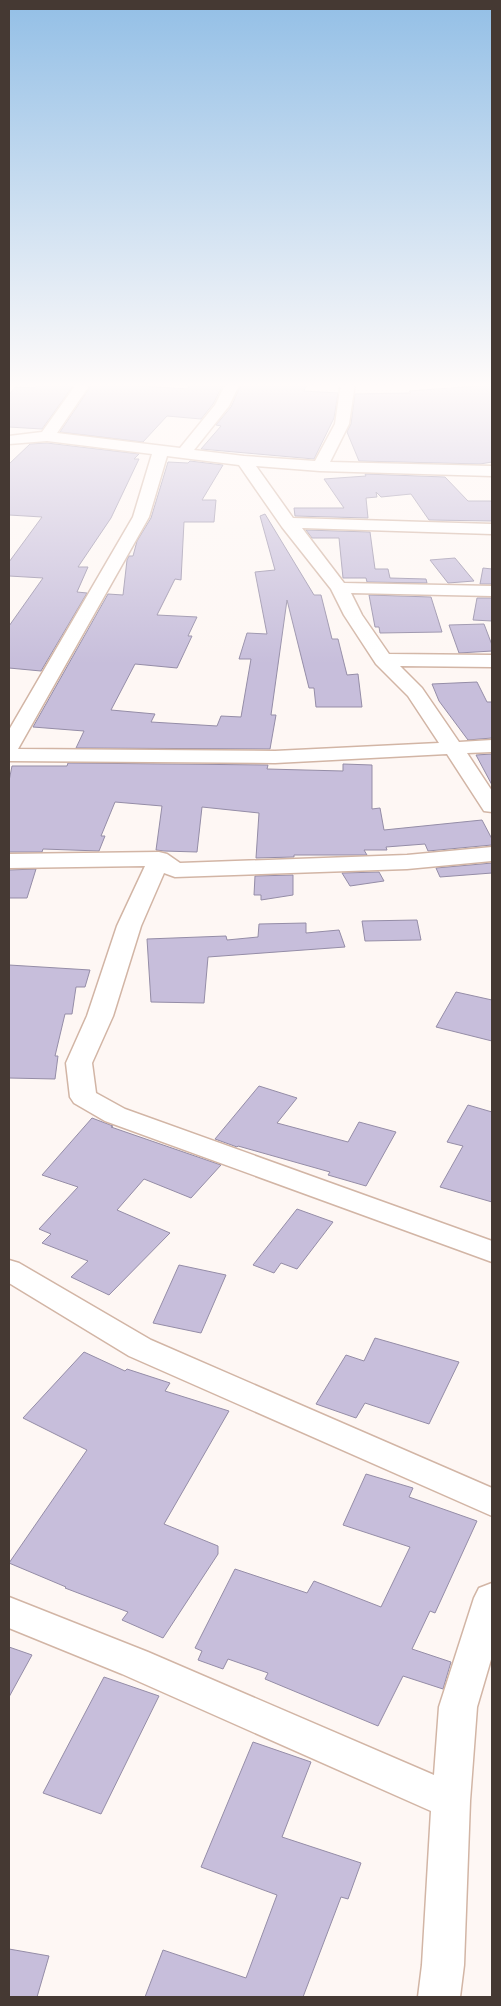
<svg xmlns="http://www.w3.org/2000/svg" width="501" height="2006" viewBox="0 0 501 2006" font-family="Helvetica,sans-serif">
<rect width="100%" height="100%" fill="#fef7f4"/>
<g fill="#c7bedb" stroke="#958da7">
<polygon points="38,383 75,383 42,429 9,427 9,395 15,387 34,388"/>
<polygon points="93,383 127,383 125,385 188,389 189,383 224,383 213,404 201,419 167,416 143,442 60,432"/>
<polygon points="242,383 307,383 304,391 338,393 334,418 314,459 201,449 221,426 216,425 231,407"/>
<polygon points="492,385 492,462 480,464 359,461 347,432 351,424 355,394 411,393 409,391"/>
<polygon points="47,443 139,454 134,459 139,459 111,518 78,567 88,567 77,592 87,593 41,671 9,668 9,626 43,578 9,576 9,562 42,517 9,515 9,464 30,444"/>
<polygon points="190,461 223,465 202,500 216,500 214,522 184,522 181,580 175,579 157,615 197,617 188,636 192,636 177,668 135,664 111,710 155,714 151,722 217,726 221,716 241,717 251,659 239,659 247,633 267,634 255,572 275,570 260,516 265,514 314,595 321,595 332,639 338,639 347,675 358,674 362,707 316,707 314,688 309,688 287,600 271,715 276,715 270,749 76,748 84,731 33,727 108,594 123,595 127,560 129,556 133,556 137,541 151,518 168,462 188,463"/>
<polygon points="365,474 445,477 468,501 492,501 492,521 429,520 411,494 381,497 376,492 377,497 366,498 368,518 295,516 294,508 344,508 324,479 366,476"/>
<polygon points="306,530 370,532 375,569 388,569 390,578 426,579 427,583 367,582 366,578 343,578 339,538 312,538"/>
<polygon points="455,558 474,581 448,583 430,560"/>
<polygon points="483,568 492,569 492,584 480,584"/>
<polygon points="369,595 431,597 442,632 380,633 379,627 375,627"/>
<polygon points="477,598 492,598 492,621 473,620"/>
<polygon points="484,624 492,645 492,651 459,653 449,625"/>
<polygon points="477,682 487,702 492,702 492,738 468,740 439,701 432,684"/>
<polygon points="492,754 492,785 476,755"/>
<polygon points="68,763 268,765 267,769 343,771 343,764 372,765 372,809 380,808 384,830 482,820 492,839 492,845 428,851 425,844 386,847 387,850 364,850 367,855 294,855 294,857 256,858 259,813 202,807 197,852 164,851 156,850 162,806 115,802 101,836 105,836 99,851 43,849 42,852 9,852 9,781 12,766 67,766"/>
<polygon points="492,863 492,873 440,877 436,868"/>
<polygon points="36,869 27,898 9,898 9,870"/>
<polygon points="379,872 384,881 350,886 342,873"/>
<polygon points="293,875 293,895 261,900 261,895 254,895 255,876"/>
<polygon points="417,920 421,940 365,941 362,921"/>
<polygon points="306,923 306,933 339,930 345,947 208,957 204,1003 151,1002 147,939 226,936 227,940 258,937 259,924"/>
<polygon points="9,965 90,970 85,987 76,987 72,1014 65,1014 55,1056 58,1056 55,1079 9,1078"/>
<polygon points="456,992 492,1000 492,1041 436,1027"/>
<polygon points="259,1086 297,1098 277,1123 348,1142 359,1122 396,1132 366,1186 328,1175 330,1172 238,1146 237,1147 215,1139"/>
<polygon points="468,1105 492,1112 492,1202 440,1187 463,1146 447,1142"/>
<polygon points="92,1118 113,1126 111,1127 221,1165 191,1198 144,1179 117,1210 170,1233 109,1295 71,1277 88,1261 42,1243 51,1234 39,1229 78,1187 42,1175"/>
<polygon points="297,1209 333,1222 297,1269 281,1263 274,1273 253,1265"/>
<polygon points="179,1265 226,1275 201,1333 153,1323"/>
<polygon points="375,1338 459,1362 429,1424 365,1403 356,1418 316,1404 346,1355 364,1361"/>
<polygon points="84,1352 125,1371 127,1369 170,1383 165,1391 229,1411 164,1524 218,1546 218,1554 163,1638 122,1620 128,1612 65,1588 66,1587 9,1563 87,1450 23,1418"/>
<polygon points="366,1474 413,1488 409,1497 477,1521 435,1613 430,1611 412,1649 451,1662 443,1689 403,1676 378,1726 265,1679 268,1673 228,1659 223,1669 198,1660 202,1651 195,1648 235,1569 307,1593 314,1581 381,1607 410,1547 343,1525"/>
<polygon points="9,1647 32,1655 9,1697"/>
<polygon points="104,1677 159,1696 101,1814 43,1793"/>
<polygon points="253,1742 311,1762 282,1837 361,1863 348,1899 341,1897 303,1997 145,1997 163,1950 246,1978 277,1895 201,1867"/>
<polygon points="9,1949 49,1956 37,1997 9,1997"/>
</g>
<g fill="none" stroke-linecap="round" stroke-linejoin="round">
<defs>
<g id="minor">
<path d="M77,383H91L57,433L180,448L215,405L226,383H240L229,406L194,450L244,456L315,461L335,424L341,383H355L349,424L330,462L492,466V476L320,471L256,466L293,518L492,524V534L302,528L344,583L492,586V596L351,593L362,615L389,654L492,655V667L400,666L422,688L459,742L492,740V752L467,753L492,791V812L484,811L447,754L275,763L9,761V730L133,517L152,454L47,441L9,444V436L42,432ZM167,456L239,465L282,527L331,589L344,615L376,664L408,696L439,743L275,751L18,749L149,517Z"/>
<polygon points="492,847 492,861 407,869 175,877 164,873 141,926 113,1016 92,1063 96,1093 125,1109 492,1241 492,1262 105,1121 74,1103 70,1097 66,1063 87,1016 117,926 145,866 9,868 9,854 159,852 167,854 180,863 407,855"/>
<polygon points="9,1260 19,1263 151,1340 492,1488 492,1516 129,1356 9,1283"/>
<polygon points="492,1583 492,1656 477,1707 470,1801 464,1965 460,1997 418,1997 422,1965 431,1811 122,1674 9,1628 9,1597 148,1652 434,1775 439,1707 474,1598 479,1588"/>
</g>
</defs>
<use href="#minor" stroke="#d2b5a5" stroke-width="3"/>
<use href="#minor" fill="#fff" fill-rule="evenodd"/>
</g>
<linearGradient id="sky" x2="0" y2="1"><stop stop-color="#93bfe6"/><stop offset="0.58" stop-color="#fffbfa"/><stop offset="1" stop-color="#fffbfa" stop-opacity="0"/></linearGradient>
<rect width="501" height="664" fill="url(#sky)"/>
<rect width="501" height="2006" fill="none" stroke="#453933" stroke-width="20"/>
</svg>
